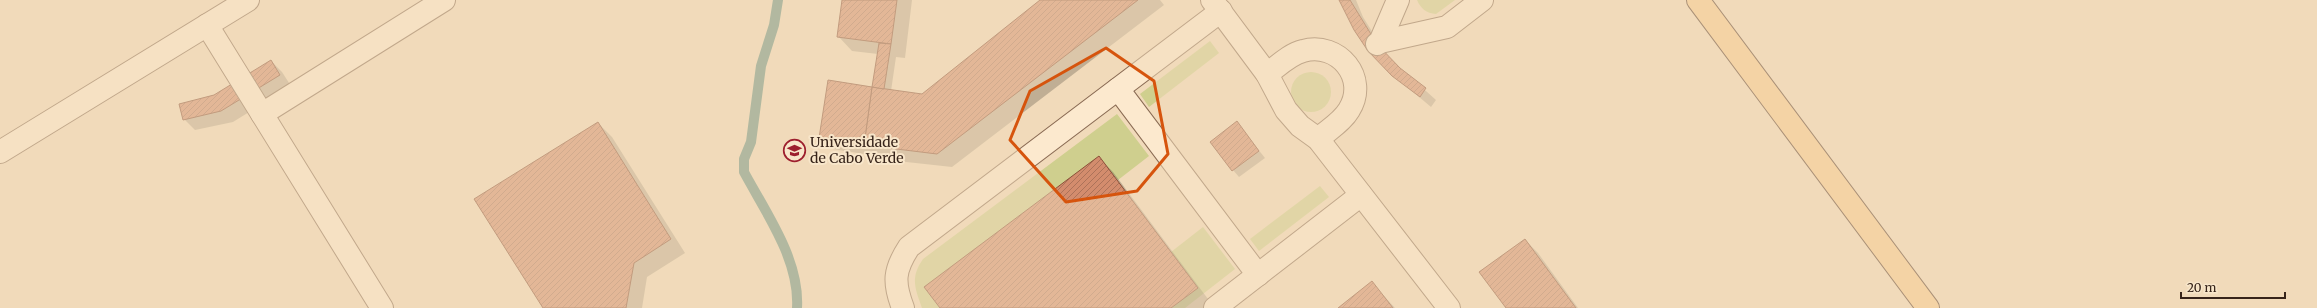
<svg xmlns="http://www.w3.org/2000/svg" width="2317" height="308" viewBox="0 0 2317 308" font-family="Merriweather,serif">
<defs>
<pattern id="building-hatch" width="6" height="6" patternUnits="userSpaceOnUse"><rect width="6" height="6" fill="#d38c6d"/><path d="M-1 1l2-2M0 6l6-6M5 7l2-2" fill="none" stroke="#ac7259"/></pattern>
</defs>
<rect width="100%" height="100%" fill="#f1daba"/>
<g fill="#cfcf8e">
<path d="M1417,0H1455L1436,14C1426,13 1421,9 1417,0Z"/>
<polygon points="1210,41 1219,53 1149,107 1140,94"/>
<circle cx="1311" cy="92" r="20"/>
<path d="M1117,114L1149,156L1118,180L1099,156L940,308H922C915,288 910,278 923,259Z"/>
<polygon points="1320,186 1329,197 1259,251 1250,239"/>
<polygon points="1203,227 1235,269 1185,308 1171,308 1198,288 1171,252"/>
</g>
<g fill="#0003">
<polygon points="843,0 912,0 905,58 896,57 891,91 923,95 1042,0 1160,0 1164,5 952,167 879,159 877,156 832,149 820,138 873,89 878,54 852,51 838,36"/>
<polygon points="1341,0 1356,0 1363,17 1388,57 1436,100 1431,107 1393,75"/>
<polygon points="271,61 282,72 291,86 233,122 195,130 184,119"/>
<polygon points="598,123 612,137 685,253 647,277 642,308 544,308"/>
<polygon points="1237,123 1265,158 1239,177 1233,170"/>
<polygon points="1099,158 1113,172 1211,303 1204,308 941,308"/>
<polygon points="1525,240 1538,253 1578,308 1507,308"/>
<polygon points="1372,283 1395,308 1340,308"/>
</g>
<g fill="none" stroke-linecap="round" stroke-linejoin="round">
<path stroke="#668f80" stroke-width="10" d="M778,0L774,25L761,66L751,142L744,159V172C766,213 800,260 797,308"/>
</g>
<g fill="url(#building-hatch)" stroke="#8a4f37">
<polygon points="842,0 897,0 891,44 837,37"/>
<polygon points="1040,0 1138,0 937,154 864,145 872,87 922,94"/>
<polygon points="1339,0 1350,0 1377,44 1400,68 1426,88 1420,97 1392,76 1368,51 1354,30"/>
<polygon points="879,43 891,44 884,89 872,87"/>
<polygon points="271,60 280,75 221,111 183,120 179,104 214,95"/>
<polygon points="828,80 872,87 864,145 819,138"/>
<polygon points="1237,121 1259,151 1232,171 1210,142"/>
<polygon points="598,122 671,239 634,263 626,308 543,308 474,199"/>
<polygon points="1099,156 1198,288 1171,308 940,308 924,287"/>
<polygon points="1525,239 1576,308 1506,308 1479,272"/>
<polygon points="1372,281 1393,308 1338,308"/>
</g>
<g fill="none" stroke-linecap="round" stroke-linejoin="round">
<defs>
<g id="minor">
<polyline points="1212,0 1267,74 1286,110 1300,126 1318,139 1449,308"/>
<polyline points="207,25 382,308"/>
<polyline points="1380,42 1447,27 1482,0"/>
<polyline points="1377,44 1380,42 1398,0"/>
<path d="M1267,74C1278,66 1290,54 1303,51C1338,41 1369,78 1349,110C1342,122 1328,130 1318,139"/>
<polyline points="1118,89 1258,275"/>
<polyline points="262,114 444,0"/>
<polyline points="0,152 248,0"/>
<path d="M903,308C893,282 894,270 909,247L1221,11"/>
<polyline points="1215,308 1361,195"/>
</g>
<polyline id="major" points="1698,0 1928,308"/>
</defs>
<use href="#minor" stroke="#896a53" stroke-width="24"/>
<use href="#major" stroke="#563828" stroke-width="24"/>
<use href="#minor" stroke="#fce9ce" stroke-width="22"/>
<use href="#major" stroke="#f9cb8d" stroke-width="22"/>
</g>
<path d="M0 0H2317V308H0ZM1106,48L1154,81L1168,154L1137,191L1066,202L1010,140L1030,91Z" fill="#f1daba" fill-opacity=".55" fill-rule="evenodd"/>
<path fill="none" stroke="#d6540d" stroke-width="3" stroke-linejoin="round" d="M1106,48L1154,81L1168,154L1137,191L1066,202L1010,140L1030,91Z"/>
<defs>
<symbol id="university-ring" viewBox="-11 -11 22 22"><circle r="9.5" fill="#f8e6ca" stroke="#9d1f2e" stroke-width="1.5"/><path d="M0-5L7-2L0 1L-7-2ZM-4 1L0 2.5L4 1V4Q0 6-4 4Z" fill="#9d1f2e"/></symbol>
</defs>
<g fill-rule="evenodd">
<use href="#university-ring" x="782" y="138" width="25" height="25"/>
</g>
<g text-anchor="middle" dominant-baseline="central" stroke-width="4" stroke-linejoin="round" paint-order="stroke">
<g font-size="14" fill="#37241a" stroke="#f8e6ca" text-anchor="start">
<text x="810" y="142">Universidade<tspan x="810" dy="16">de Cabo Verde</tspan></text>
</g>
</g>
<path d="M2181 292v6h104v-6" fill="none" stroke="#37241a" stroke-width="2"/>
<text x="2187" y="292" font-size="12" fill="#37241a" stroke="#f8e6ca" stroke-width="3" paint-order="stroke">20 m</text>
</svg>
